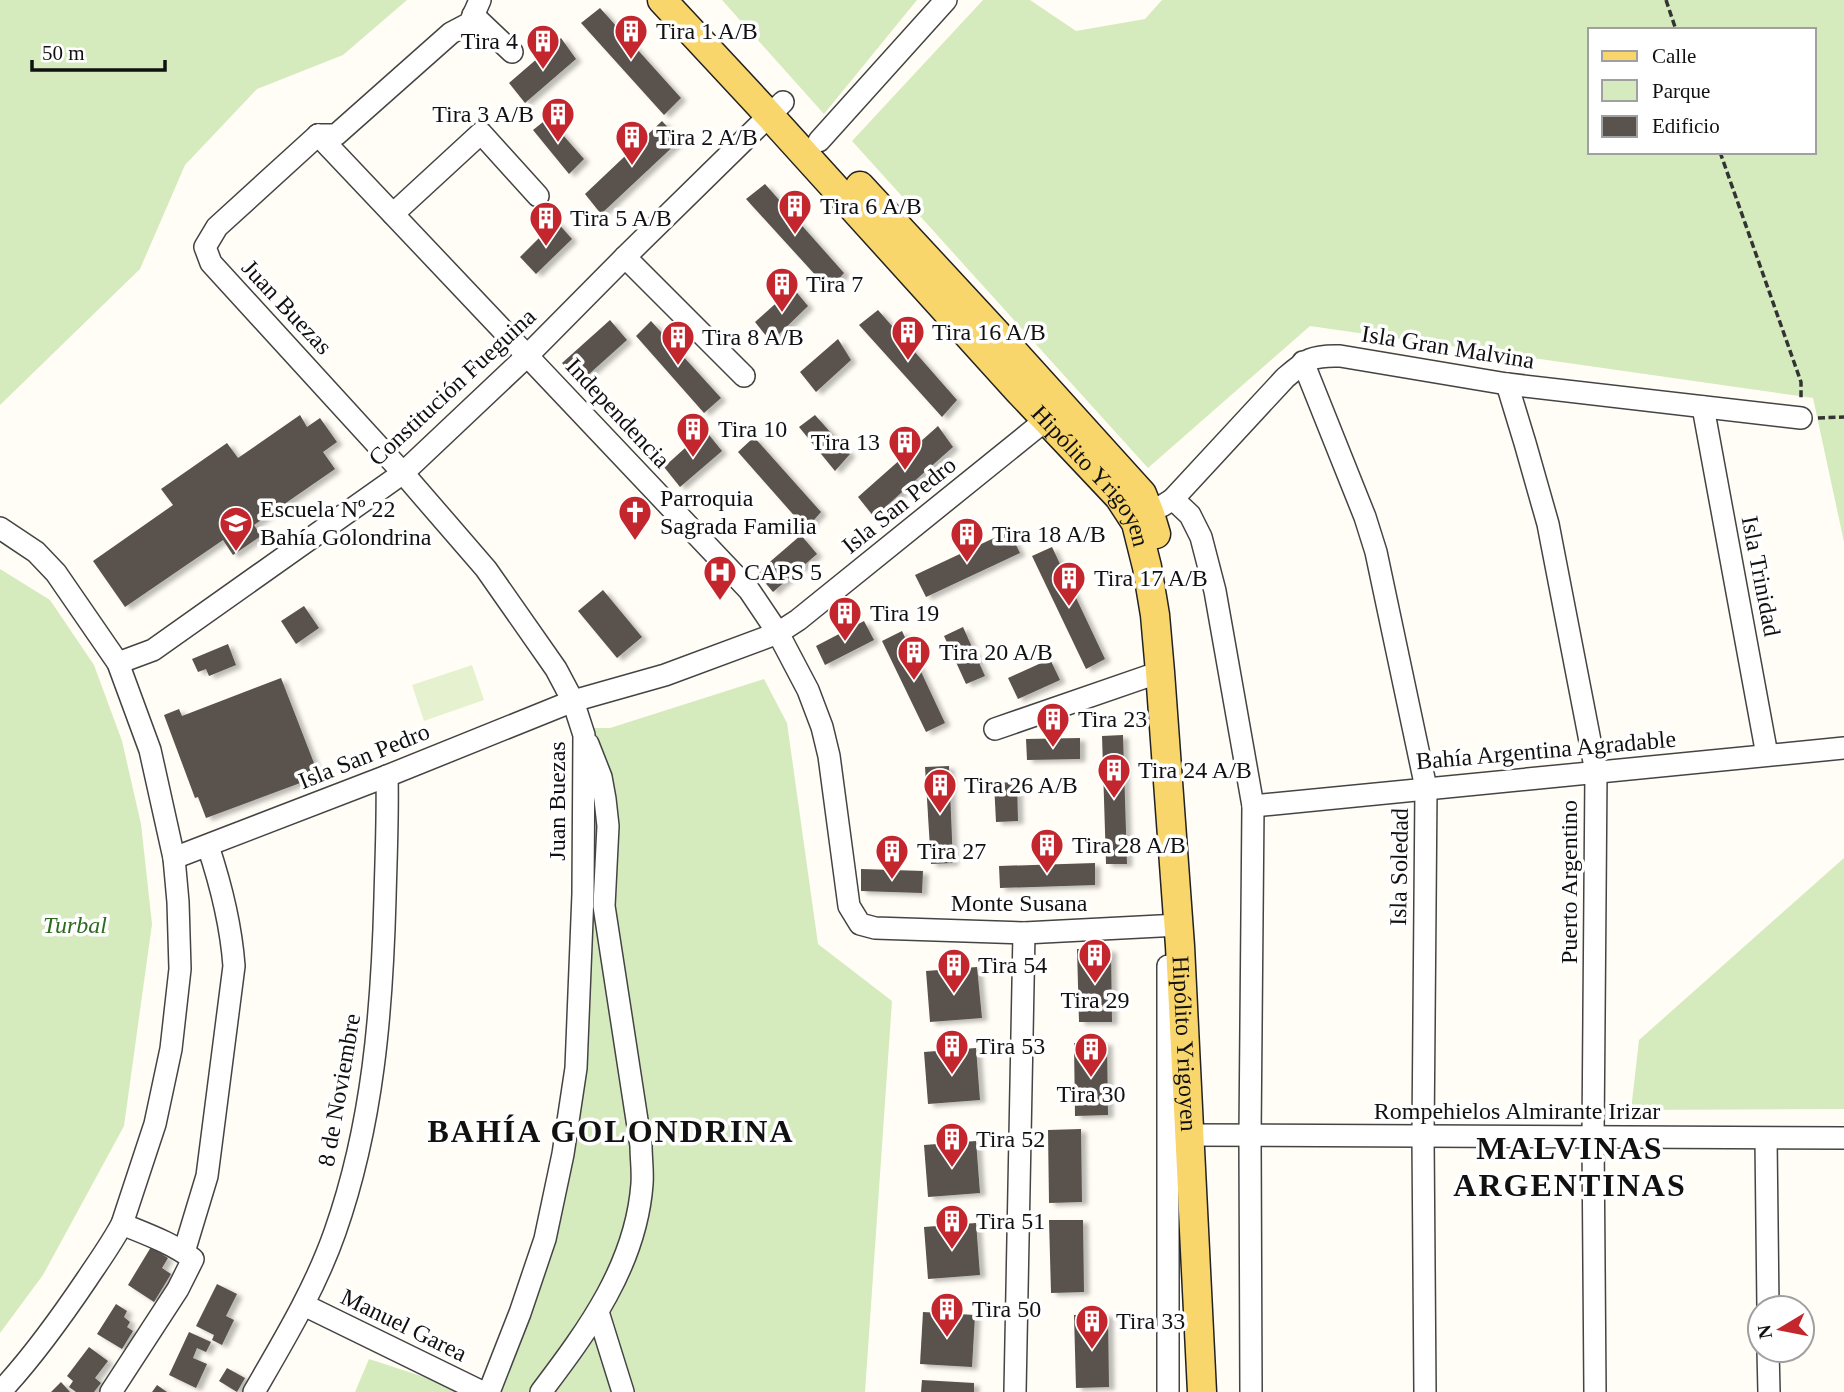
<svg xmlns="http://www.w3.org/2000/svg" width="1844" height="1392" viewBox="0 0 1844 1392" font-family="Georgia,serif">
<defs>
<filter id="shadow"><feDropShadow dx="5.5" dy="3" stdDeviation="2" flood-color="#0004"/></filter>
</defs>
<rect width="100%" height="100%" fill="#fffdf5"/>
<g fill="#d5ebbd" fill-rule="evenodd">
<polygon points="0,0 407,0 343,55 257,89 185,165 140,269 0,405"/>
<polygon points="722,0 917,0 824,114"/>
<path d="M983,0H1030L1076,31L1145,19L1162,0H1844V542L1813,398L1310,326L1148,468L852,141ZM1590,30H1814V152H1590Z"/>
<polygon points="0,569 50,600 94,665 122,741 141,824 152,924 124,1126 43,1275 0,1333"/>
<polygon points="764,679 787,723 818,944 892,1001 865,1392 491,1392 547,1240 579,1069 578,728 610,728"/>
<polygon points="1844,858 1844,1109 1631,1110 1639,1040"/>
<polygon points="369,1359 470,1392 355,1392"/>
</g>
<polygon fill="#e6f2cf" points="472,665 484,700 424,721 412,685"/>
<g fill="#5a524d" filter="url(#shadow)">
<polygon points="600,8 681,98 664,115 581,23"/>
<polygon points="561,38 576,59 525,103 509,83"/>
<polygon points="548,118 584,159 569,174 533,130"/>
<polygon points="662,121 680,140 601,214 585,194"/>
<polygon points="765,184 844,273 829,290 746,199"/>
<polygon points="556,221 572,239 536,274 520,257"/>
<polygon points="793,288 808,306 771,342 755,322"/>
<polygon points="878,310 957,400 942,417 859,325"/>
<polygon points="610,320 627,340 579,383 562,363"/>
<polygon points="651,321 721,398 704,413 636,336"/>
<polygon points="838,339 851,360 816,392 800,372"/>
<polygon points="300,415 307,427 320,418 337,442 323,452 335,469 254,525 261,536 233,555 223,540 125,607 93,561 173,505 161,489 227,443 238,458"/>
<polygon points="815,415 850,454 835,471 799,427"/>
<polygon points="938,426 953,447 874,517 858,497"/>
<polygon points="705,430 722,451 680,487 664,467"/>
<polygon points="754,437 821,512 806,529 738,452"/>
<polygon points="1009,531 1020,553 926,597 915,575"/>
<polygon points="801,535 817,554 773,592 757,573"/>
<polygon points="1052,547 1105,659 1086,669 1032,556"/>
<polygon points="603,590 642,637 617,658 578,611"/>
<polygon points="304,606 319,628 296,644 281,621"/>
<polygon points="864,621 874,640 825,665 816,646"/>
<polygon points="963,627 985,676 966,684 944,636"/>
<polygon points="902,631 945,723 926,732 882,641"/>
<polygon points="228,644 236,665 209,676 206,669 198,672 192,659"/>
<polygon points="1050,659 1060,680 1018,699 1008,678"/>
<polygon points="281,678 319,776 206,818 198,797 195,798 164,715 179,709 182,716"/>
<polygon points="1123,735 1127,864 1106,864 1102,736"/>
<polygon points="1080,738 1080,759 1027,760 1026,739"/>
<polygon points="949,766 953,863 931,864 925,767"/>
<polygon points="1017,782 1018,821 996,822 994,783"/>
<polygon points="1095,863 1095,885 1000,888 999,866"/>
<polygon points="861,869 923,871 922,893 861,891"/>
<polygon points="1077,949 1111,949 1112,1022 1079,1022"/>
<polygon points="977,967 982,1018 930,1022 926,971"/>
<polygon points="1107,1042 1108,1115 1075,1116 1074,1043"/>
<polygon points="976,1048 980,1100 928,1104 924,1052"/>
<polygon points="1081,1129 1082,1202 1049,1203 1048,1130"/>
<polygon points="976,1141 980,1193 928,1197 924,1145"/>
<polygon points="1049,1220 1083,1220 1084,1292 1051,1293"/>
<polygon points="976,1223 980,1275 928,1279 924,1227"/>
<polygon points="151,1247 168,1258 162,1268 171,1274 154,1302 128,1285"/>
<polygon points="217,1284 237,1294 226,1316 234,1320 222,1345 212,1340 214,1335 196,1326"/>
<polygon points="116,1304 127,1311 124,1317 130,1322 127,1327 133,1331 122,1349 97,1334"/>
<polygon points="923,1312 975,1315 972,1367 920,1364"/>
<polygon points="1108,1314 1109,1387 1076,1388 1074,1315"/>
<polygon points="189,1332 211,1342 206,1352 197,1348 193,1358 207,1364 196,1388 169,1375"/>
<polygon points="89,1347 108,1361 95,1378 101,1383 94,1392 76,1392 69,1387 73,1381 67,1376"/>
<polygon points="227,1368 245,1378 237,1392 219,1381"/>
<polygon points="922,1380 974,1383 974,1392 921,1392"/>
<polygon points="61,1382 70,1392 51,1392"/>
<polygon points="157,1385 167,1392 152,1392"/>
</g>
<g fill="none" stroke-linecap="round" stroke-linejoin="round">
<defs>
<g id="minor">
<polyline points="473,15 512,52"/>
<polyline points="318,135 217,227 205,247 211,263 403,473 486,569 556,669 573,701 584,735 583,894 576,1068 563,1154 545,1239 520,1313 489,1392"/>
<polyline points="318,135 749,590 778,633 808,690 822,727 829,756 849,906 860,924 875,928 1024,933 1179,925"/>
<polyline points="318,135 336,135 451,33 470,23 480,0"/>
<polyline points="819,141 946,0"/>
<polyline points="393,214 481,133 538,196"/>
<polyline points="625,257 744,376"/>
<polyline points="1303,362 1365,517 1376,552 1426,788 1423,1137 1425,1392"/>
<polyline points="1507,384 1525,443 1548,524 1596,772 1593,1138 1595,1392"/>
<polyline points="1703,407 1767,755"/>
<polyline points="1173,499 1190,515 1201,537 1215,591 1253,806 1250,1136 1251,1392"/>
<path d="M1162,506L1173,499L1285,378C1306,360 1311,355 1340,356L1507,384L1801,418"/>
<path d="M0,528L36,552L56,573L118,663L150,750L174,858L178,902L180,969L171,1049L155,1124L122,1224C112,1243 99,1261 87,1279C60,1319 33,1357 0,1392"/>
<polyline points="118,663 153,650 403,473 527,356 625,257 783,102"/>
<polyline points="995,729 1160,672"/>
<polyline points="1253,806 1844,748"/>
<polyline points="174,858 387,776 573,701 665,675 778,633 798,620 1047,419"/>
<polyline points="1191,1135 1844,1138"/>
<polyline points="1766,1139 1768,1308"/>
<path d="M184,1252L207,1176L234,966C231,925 221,885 208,846"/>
<polyline points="304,1305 482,1392"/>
<polyline points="598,1312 623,1392"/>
<polyline points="1768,1350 1769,1392"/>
<path d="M111,1392L178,1289L193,1259C172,1243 146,1234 122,1224"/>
<path d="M254,1392C284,1340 315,1289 335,1232C373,1124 382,1011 385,898C386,857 388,816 387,776"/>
<path d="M541,1392C588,1330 636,1265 642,1184C643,1171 641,1158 641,1146L604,906L608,826L605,799L601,777L588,744"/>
<polyline points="1015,1392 1024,933"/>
<polyline points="1168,1392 1168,966"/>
</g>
<g id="major">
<path id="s1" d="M662,0L769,115L1018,390L1119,497L1136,523L1147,567L1155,615L1160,672L1180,946L1202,1392"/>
<polyline points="860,186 1011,349 1142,494 1150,514 1156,534"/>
</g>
</defs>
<use href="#minor" stroke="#444" stroke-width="24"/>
<use href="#major" stroke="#222" stroke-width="31"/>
<g stroke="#333" stroke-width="3.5" stroke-dasharray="7 3.5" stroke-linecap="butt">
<polyline points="1666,0 1676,30"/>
<polyline points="1720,152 1801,382 1801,399"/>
<polyline points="1818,418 1844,417"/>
</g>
<use href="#minor" stroke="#fff" stroke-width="21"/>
<use href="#major" stroke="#f9d66b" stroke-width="28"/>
</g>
<defs>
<symbol id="building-pin" viewBox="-11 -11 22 30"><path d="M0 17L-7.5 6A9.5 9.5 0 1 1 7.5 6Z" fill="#c4262e" stroke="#fff"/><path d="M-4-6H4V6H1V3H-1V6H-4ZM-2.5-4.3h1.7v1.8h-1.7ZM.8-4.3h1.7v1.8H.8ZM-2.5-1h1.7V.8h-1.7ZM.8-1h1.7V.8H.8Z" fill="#fff"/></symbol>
<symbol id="church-pin" viewBox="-11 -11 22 30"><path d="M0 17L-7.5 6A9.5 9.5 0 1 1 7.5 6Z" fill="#c4262e" stroke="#fff"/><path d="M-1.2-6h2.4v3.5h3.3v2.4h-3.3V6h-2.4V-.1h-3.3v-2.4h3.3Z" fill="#fff"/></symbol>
<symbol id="school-pin" viewBox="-11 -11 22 30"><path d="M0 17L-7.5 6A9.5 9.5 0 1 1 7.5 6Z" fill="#c4262e" stroke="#fff"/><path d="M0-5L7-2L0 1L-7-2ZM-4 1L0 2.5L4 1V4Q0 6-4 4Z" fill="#fff"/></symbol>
<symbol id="hospital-pin" viewBox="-11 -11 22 30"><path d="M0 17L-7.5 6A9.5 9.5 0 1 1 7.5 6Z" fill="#c4262e" stroke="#fff"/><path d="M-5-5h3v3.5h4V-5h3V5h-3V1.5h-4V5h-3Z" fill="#fff"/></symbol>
</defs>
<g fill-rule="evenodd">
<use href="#building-pin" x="612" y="12" width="38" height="52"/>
<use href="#building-pin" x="524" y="22" width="38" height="52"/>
<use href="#building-pin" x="539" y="95" width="38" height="52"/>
<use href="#building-pin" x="613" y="118" width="38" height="52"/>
<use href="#building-pin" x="776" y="187" width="38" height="52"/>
<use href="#building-pin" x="527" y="199" width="38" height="52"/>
<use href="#building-pin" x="763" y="265" width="38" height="52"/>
<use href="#building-pin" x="889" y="313" width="38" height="52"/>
<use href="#building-pin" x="659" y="318" width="38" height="52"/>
<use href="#building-pin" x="674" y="410" width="38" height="52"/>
<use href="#building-pin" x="886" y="423" width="38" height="52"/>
<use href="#church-pin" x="616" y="493" width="38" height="52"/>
<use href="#school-pin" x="217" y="504" width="38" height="52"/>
<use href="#building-pin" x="948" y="515" width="38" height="52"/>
<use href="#hospital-pin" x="701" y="553" width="38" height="52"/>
<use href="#building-pin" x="1050" y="559" width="38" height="52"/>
<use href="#building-pin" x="826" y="594" width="38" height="52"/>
<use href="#building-pin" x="895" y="633" width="38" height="52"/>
<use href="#building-pin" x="1034" y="700" width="38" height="52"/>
<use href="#building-pin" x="1095" y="751" width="38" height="52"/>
<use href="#building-pin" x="921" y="766" width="38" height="52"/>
<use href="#building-pin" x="1028" y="826" width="38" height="52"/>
<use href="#building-pin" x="873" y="832" width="38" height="52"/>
<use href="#building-pin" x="1076" y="936" width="38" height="52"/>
<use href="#building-pin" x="935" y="946" width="38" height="52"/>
<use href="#building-pin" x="933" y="1027" width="38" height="52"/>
<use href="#building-pin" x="1072" y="1030" width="38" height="52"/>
<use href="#building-pin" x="933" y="1120" width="38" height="52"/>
<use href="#building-pin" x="933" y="1202" width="38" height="52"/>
<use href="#building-pin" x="928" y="1290" width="38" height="52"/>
<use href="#building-pin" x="1073" y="1302" width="38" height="52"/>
</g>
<g text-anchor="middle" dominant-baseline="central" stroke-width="7" stroke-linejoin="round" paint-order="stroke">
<g font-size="24" fill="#111" stroke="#fff" text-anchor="start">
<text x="656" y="31">Tira 1 A/B</text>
<text x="518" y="41" text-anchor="end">Tira 4</text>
<text x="534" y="114" text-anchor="end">Tira 3 A/B</text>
<text x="656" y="137">Tira 2 A/B</text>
<text x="820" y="206">Tira 6 A/B</text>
<text x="570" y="218">Tira 5 A/B</text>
<text x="806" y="284">Tira 7</text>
<text x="932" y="332">Tira 16 A/B</text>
<text x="702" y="337">Tira 8 A/B</text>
<text x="718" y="429">Tira 10</text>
<text x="880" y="442" text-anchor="end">Tira 13</text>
<text x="660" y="498">Parroquia<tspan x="660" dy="28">Sagrada Familia</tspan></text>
<text x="260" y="509">Escuela Nº 22<tspan x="260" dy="28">Bahía Golondrina</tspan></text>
<text x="992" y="534">Tira 18 A/B</text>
<text x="744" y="572">CAPS 5</text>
<text x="1094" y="578">Tira 17 A/B</text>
<text x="870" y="613">Tira 19</text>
<text x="939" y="652">Tira 20 A/B</text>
<text x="1078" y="719">Tira 23</text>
<text x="1138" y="770">Tira 24 A/B</text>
<text x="964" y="785">Tira 26 A/B</text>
<text x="1072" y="845">Tira 28 A/B</text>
<text x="917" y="851">Tira 27</text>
<text x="978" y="965">Tira 54</text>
<text x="1095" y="1000" text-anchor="middle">Tira 29</text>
<text x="976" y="1046">Tira 53</text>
<text x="1091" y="1094" text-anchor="middle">Tira 30</text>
<text x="976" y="1139">Tira 52</text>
<text x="976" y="1221">Tira 51</text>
<text x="972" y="1309">Tira 50</text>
<text x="1116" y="1321">Tira 33</text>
</g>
<g font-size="24" fill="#111" stroke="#fff">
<text transform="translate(287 307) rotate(47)">Juan Buezas</text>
<text transform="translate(1448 347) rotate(9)">Isla Gran Malvina</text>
<text transform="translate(452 387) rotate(-43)">Constitución Fueguina</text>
<text transform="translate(618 413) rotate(47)">Independencia</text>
<text stroke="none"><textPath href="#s1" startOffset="642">Hipólito Yrigoyen</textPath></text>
<text transform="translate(899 505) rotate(-39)">Isla San Pedro</text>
<text transform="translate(1761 576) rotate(79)">Isla Trinidad</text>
<text transform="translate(1546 750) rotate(-5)">Bahía Argentina Agradable</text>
<text transform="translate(364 756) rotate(-22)">Isla San Pedro</text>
<text transform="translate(557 801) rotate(-90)">Juan Buezas</text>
<text transform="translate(1399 867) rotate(-89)">Isla Soledad</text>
<text transform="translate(1569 882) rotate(-90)">Puerto Argentino</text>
<text x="1019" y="903">Monte Susana</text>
<text stroke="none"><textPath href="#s1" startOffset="1230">Hipólito Yrigoyen</textPath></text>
<text transform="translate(339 1090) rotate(-80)">8 de Noviembre</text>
<text x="1517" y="1111">Rompehielos Almirante Irizar</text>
<text transform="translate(404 1325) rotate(26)">Manuel Garea</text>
</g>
<g font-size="24" font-style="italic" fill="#2f6b1f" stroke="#fff">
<text x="75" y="925">Turbal</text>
</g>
<g font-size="32" font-weight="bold" letter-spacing="2" fill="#111" stroke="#fff">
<text x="611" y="1131">BAHÍA GOLONDRINA</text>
<text x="1570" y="1148">MALVINAS<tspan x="1570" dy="37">ARGENTINAS</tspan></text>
</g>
</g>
<rect x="1588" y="28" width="228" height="126" fill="#ffffff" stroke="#a0a0a0" stroke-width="2"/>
<rect x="1602" y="51" width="35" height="10" fill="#f9d66b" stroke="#a0a0a0" stroke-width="2"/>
<text x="1652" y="63" font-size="21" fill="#111111">Calle</text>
<rect x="1602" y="80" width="35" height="21" fill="#d5ebbd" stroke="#a0a0a0" stroke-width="2"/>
<text x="1652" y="98" font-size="21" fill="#111111">Parque</text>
<rect x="1602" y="116" width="35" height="21" fill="#5a524d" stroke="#a0a0a0" stroke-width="2"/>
<text x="1652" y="133" font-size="21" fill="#111111">Edificio</text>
<g transform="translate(1781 1329) rotate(260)"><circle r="33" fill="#ffffff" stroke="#a0a0a0" stroke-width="2"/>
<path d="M0-5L12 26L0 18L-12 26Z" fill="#c4262e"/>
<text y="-10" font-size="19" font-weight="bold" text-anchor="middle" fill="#111111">N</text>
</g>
<path d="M32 60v10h133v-10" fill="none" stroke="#111111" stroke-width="3.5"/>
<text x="42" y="60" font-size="21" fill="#111111" stroke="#ffffff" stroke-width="5" paint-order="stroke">50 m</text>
</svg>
